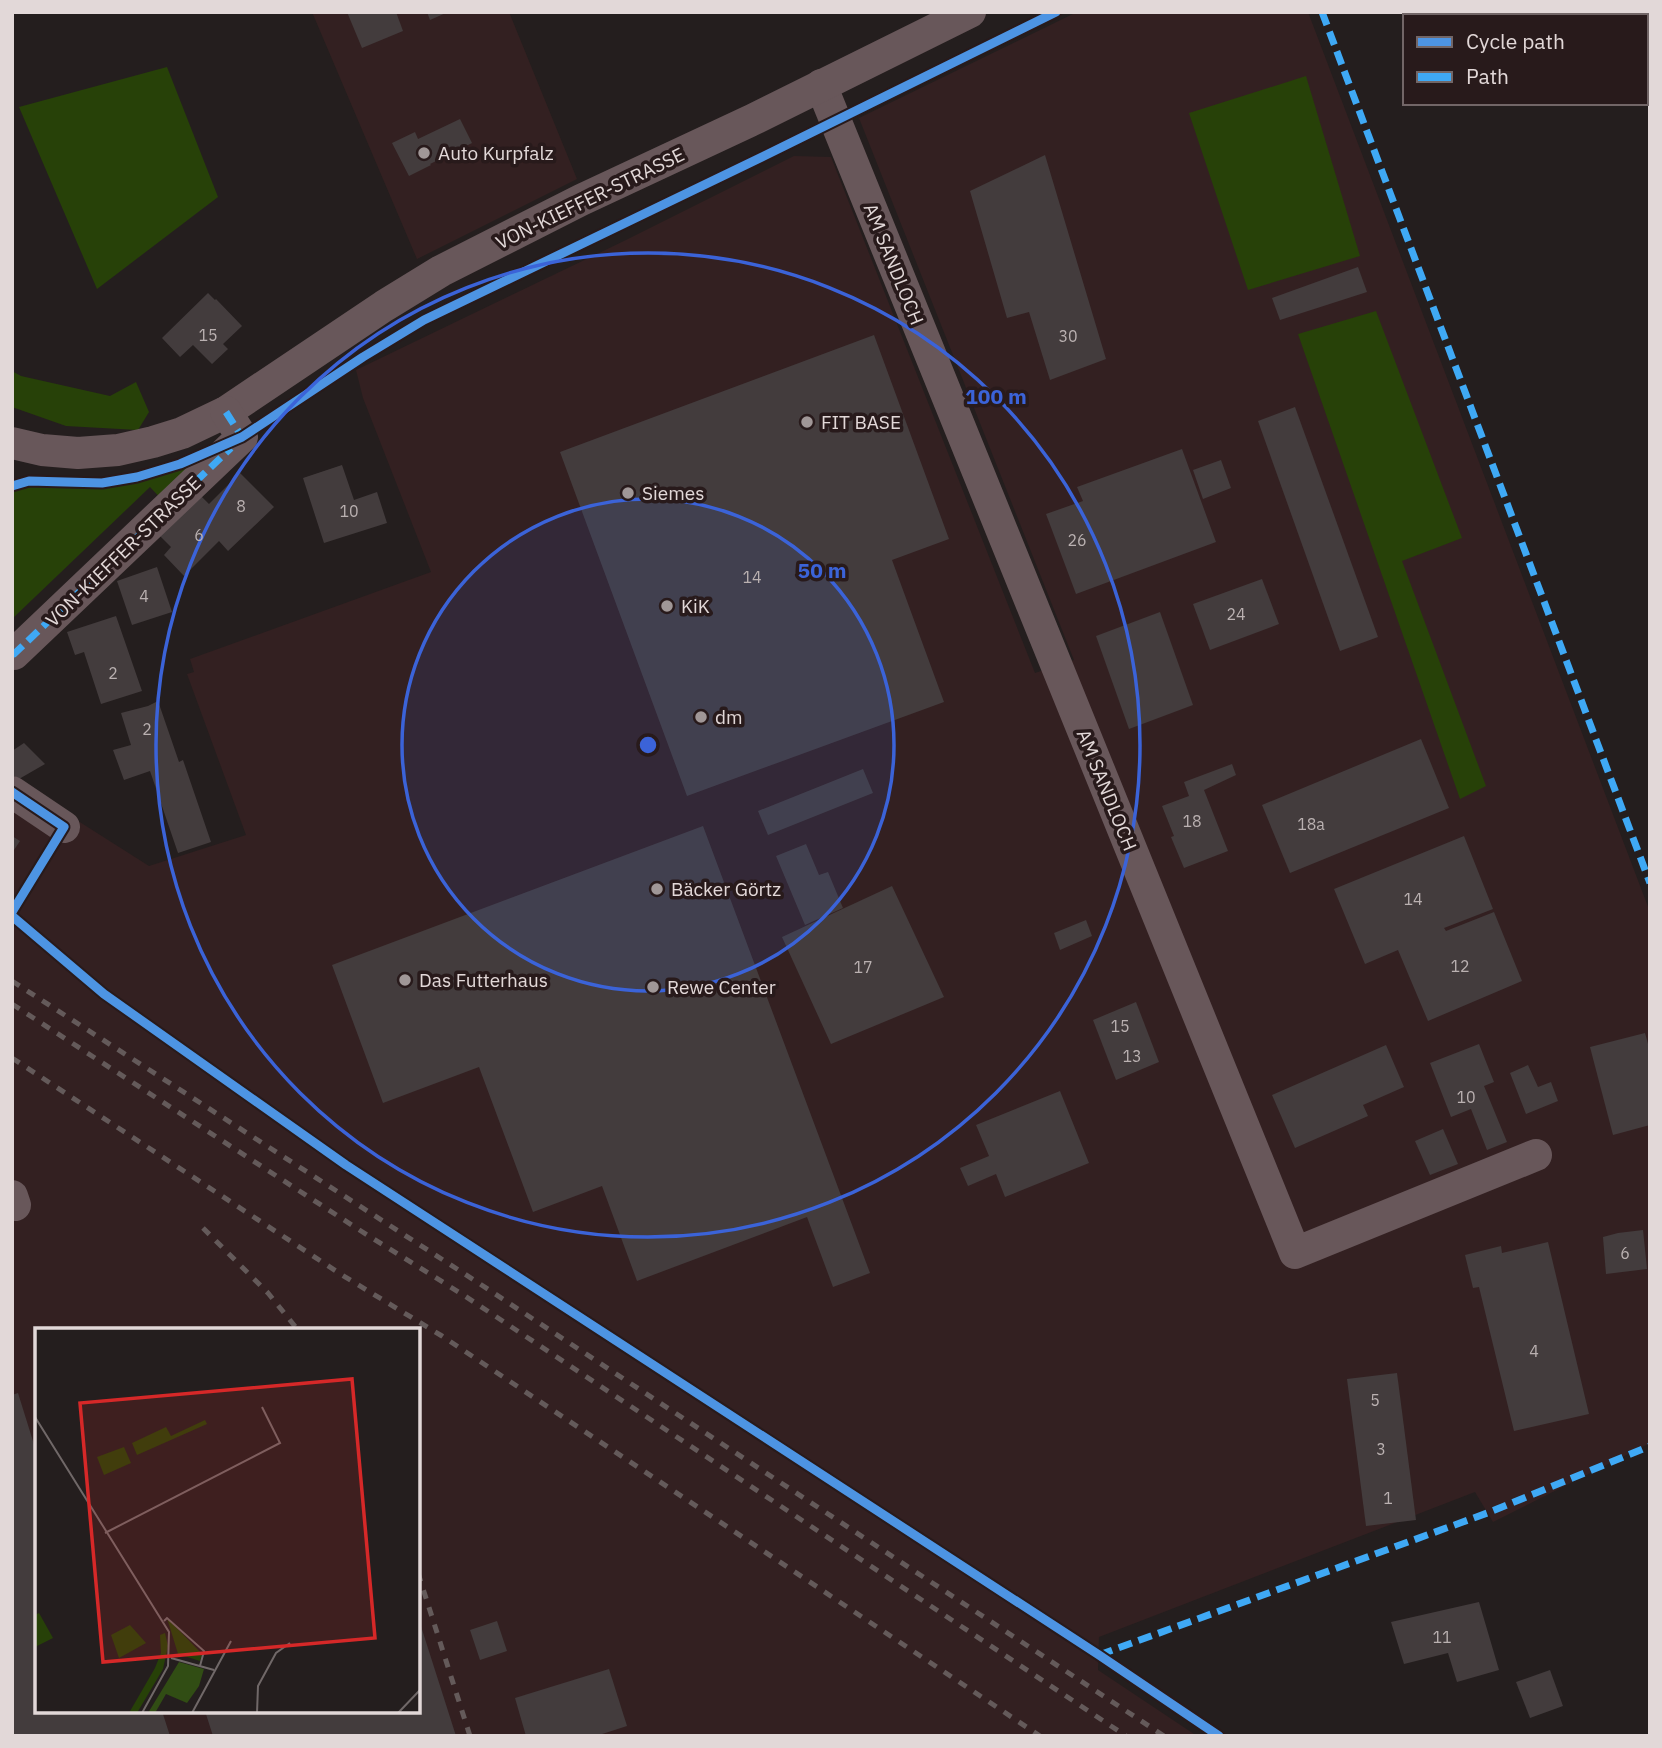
<svg xmlns="http://www.w3.org/2000/svg" width="1662" height="1748" viewBox="0 0 1662 1748" font-family="'IBM Plex Sans',sans-serif">
<rect width="100%" height="100%" fill="#241e1e"/>
<g fill="#332021" fill-rule="evenodd">
<polygon points="312,12 509,12 577,179 417,259"/>
<path d="M1077,12H1308L1650,912V1443L1493,1522L1475,1492L1099,1637L1098,1670L1197,1736H12V779L149,866L246,835L187,674L194,672L190,659L431,572L363,398L356,370L626,240L794,156L831,157L1035,673L1074,660L859,118ZM37,1330H418V1711H37Z"/>
</g>
<g fill="#274108">
<polygon points="167,67 218,197 97,289 19,107"/>
<polygon points="1306,76 1360,256 1248,290 1189,113"/>
<polygon points="1376,311 1462,538 1402,561 1486,786 1460,799 1298,334"/>
<polygon points="12,371 21,376 110,396 136,382 149,412 138,430 66,426 12,407"/>
<polygon points="203,454 169,507 150,487 12,619 12,486 29,481 102,483 137,477"/>
</g>
<g fill="#433c3d">
<polygon points="347,12 396,12 403,31 362,48"/>
<polygon points="427,12 448,12 430,20"/>
<polygon points="460,119 472,143 430,164 431,165 409,176 392,143 415,132 418,139"/>
<polygon points="1045,155 1106,359 1050,380 1029,312 1007,318 970,191"/>
<polygon points="1358,267 1367,292 1280,320 1272,298"/>
<polygon points="208,293 215,300 216,299 242,326 223,344 228,349 212,364 193,345 180,357 162,338"/>
<polygon points="874,335 949,539 892,560 944,702 687,796 560,452"/>
<polygon points="1295,407 1378,637 1340,651 1258,421"/>
<polygon points="1182,449 1216,542 1076,594 1046,514 1083,501 1077,487"/>
<polygon points="1221,460 1231,488 1203,499 1193,470"/>
<polygon points="342,465 354,500 377,492 387,523 324,543 303,478"/>
<polygon points="240,473 274,507 228,551 219,541 184,576 164,555 171,547 156,532 197,492 209,504"/>
<polygon points="157,567 172,612 132,625 117,581"/>
<polygon points="1262,579 1279,624 1210,650 1193,604"/>
<polygon points="1160,612 1193,705 1129,729 1096,636"/>
<polygon points="116,616 142,691 101,704 84,652 75,655 67,632"/>
<polygon points="158,701 179,762 183,760 211,842 178,853 150,771 124,780 113,750 131,745 121,713 148,706"/>
<polygon points="1421,739 1449,808 1290,873 1262,805"/>
<polygon points="24,743 45,764 19,779 12,775 12,751"/>
<polygon points="1232,764 1236,775 1204,790 1228,851 1184,868 1171,837 1174,836 1162,806 1189,796 1184,782"/>
<polygon points="863,769 873,793 768,835 758,811"/>
<polygon points="703,826 870,1273 833,1287 807,1217 637,1281 602,1186 533,1212 479,1067 383,1103 332,965"/>
<polygon points="12,836 20,841 12,853"/>
<polygon points="1464,836 1493,909 1444,928 1446,931 1494,912 1522,981 1428,1021 1398,950 1365,964 1334,889"/>
<polygon points="806,844 819,875 828,872 843,908 805,925 776,856"/>
<polygon points="892,886 944,997 831,1044 782,937"/>
<polygon points="1086,920 1092,936 1060,950 1054,933"/>
<polygon points="1136,1002 1159,1062 1116,1080 1093,1020"/>
<polygon points="1645,1033 1650,1051 1650,1125 1613,1135 1590,1047"/>
<polygon points="1479,1044 1494,1082 1484,1086 1507,1142 1487,1150 1471,1109 1451,1117 1430,1063"/>
<polygon points="1386,1045 1404,1087 1363,1105 1368,1116 1295,1148 1272,1095"/>
<polygon points="1528,1065 1538,1087 1551,1082 1558,1101 1526,1114 1510,1073"/>
<polygon points="1060,1091 1089,1163 1005,1197 996,1174 968,1186 960,1168 989,1156 976,1125"/>
<polygon points="1443,1129 1458,1164 1430,1175 1415,1141"/>
<polygon points="1643,1230 1647,1269 1606,1274 1603,1237 1618,1233"/>
<polygon points="1548,1242 1589,1414 1514,1431 1479,1287 1473,1288 1465,1255 1501,1246 1502,1253"/>
<polygon points="1397,1373 1416,1520 1366,1526 1347,1379"/>
<polygon points="18,1393 37,1454 37,1711 162,1711 170,1736 12,1736 12,1395"/>
<polygon points="1479,1602 1499,1670 1457,1682 1448,1653 1404,1664 1391,1622"/>
<polygon points="419,1620 456,1736 213,1736 205,1711 418,1711"/>
<polygon points="497,1621 507,1651 480,1660 470,1630"/>
<polygon points="609,1669 627,1726 596,1736 526,1736 515,1698"/>
<polygon points="1550,1670 1563,1706 1530,1718 1516,1682"/>
</g>
<g fill="none" stroke-linecap="round" stroke-linejoin="round">
<g stroke="#68575a" stroke-width="32">
<polyline points="821,85 1295,1253 1536,1155"/>
<polyline points="12,443 42,450 78,453 118,450 153,442 182,433 226,412 384,306 441,271 581,200 750,121 970,12"/>
<polyline points="12,654 14,654 242,437 226,412"/>
<polyline points="12,792 64,827"/>
<polyline points="12,1196 15,1205"/>
</g>
<g stroke="#645a5a" stroke-width="5" stroke-dasharray="9 9" stroke-linecap="butt">
<polyline points="12,981 474,1280 1164,1736"/>
<polyline points="12,1004 361,1231 465,1296 1126,1736"/>
<polyline points="12,1058 342,1275 442,1336 1040,1736"/>
<polyline points="203,1228 268,1293 298,1330"/>
<polyline points="418,1573 470,1736"/>
</g>
<g stroke="#3fa9f5" stroke-width="7" stroke-dasharray="14 7" stroke-linecap="butt">
<polyline points="1322,12 1650,883"/>
<polyline points="226,412 242,437"/>
<polyline points="12,654 14,654 231,448"/>
<polyline points="1099,1655 1490,1512 1650,1446"/>
</g>
<defs>
<g id="cycleway">
<polyline points="12,486 29,481 102,483 137,477 180,464 242,437 363,357 424,320 764,156 1056,12"/>
<polyline points="12,792 64,827 12,912"/>
<polyline points="12,916 104,994 346,1165 1099,1655 1219,1736"/>
</g>
</defs>
<use href="#cycleway" stroke="#281a1b" stroke-width="13"/>
<use href="#cycleway" stroke="#4d94e3" stroke-width="9"/>
</g>
<circle cx="648" cy="745" r="246" fill="#3b63d8" fill-opacity=".12"/>
<g fill="none" stroke="#3b63d8" stroke-width="3.5">
<circle cx="648" cy="745" r="246"/>
<circle cx="648" cy="745" r="492"/>
</g>
<g fill="#a09797" stroke="#281a1b" stroke-width="2.5">
<circle cx="424" cy="153" r="7"/>
<circle cx="807" cy="422" r="7"/>
<circle cx="628" cy="493" r="7"/>
<circle cx="667" cy="606" r="7"/>
<circle cx="701" cy="717" r="7"/>
<circle cx="657" cy="889" r="7"/>
<circle cx="405" cy="980" r="7"/>
<circle cx="653" cy="987" r="7"/>
</g>
<g text-anchor="middle" dominant-baseline="central" stroke-width="7" stroke-linejoin="round" paint-order="stroke">
<g font-size="16" fill="#bab1b1">
<text x="208" y="335">15</text>
<text x="1068" y="336">30</text>
<text x="241" y="506">8</text>
<text x="349" y="511">10</text>
<text x="199" y="535">6</text>
<text x="1077" y="540">26</text>
<text x="752" y="577">14</text>
<text x="144" y="596">4</text>
<text x="1236" y="614">24</text>
<text x="113" y="673">2</text>
<text x="147" y="729">2</text>
<text x="1192" y="821">18</text>
<text x="1311" y="824">18a</text>
<text x="1413" y="899">14</text>
<text x="1460" y="966">12</text>
<text x="863" y="967">17</text>
<text x="1120" y="1026">15</text>
<text x="1132" y="1056">13</text>
<text x="1466" y="1097">10</text>
<text x="1625" y="1253">6</text>
<text x="1534" y="1351">4</text>
<text x="1375" y="1400">5</text>
<text x="1381" y="1449">3</text>
<text x="1388" y="1498">1</text>
<text x="1442" y="1637">11</text>
</g>
<g font-size="19" fill="#e2d8d8" stroke="#281a1b" text-anchor="start">
<text x="438" y="153">Auto Kurpfalz</text>
<text x="821" y="422">FIT BASE</text>
<text x="642" y="493">Siemes</text>
<text x="681" y="606">KiK</text>
<text x="715" y="717">dm</text>
<text x="671" y="889">Bäcker Görtz</text>
<text x="419" y="980">Das Futterhaus</text>
<text x="667" y="987">Rewe Center</text>
</g>
<g font-size="19" fill="#e2d8d8" stroke="#281a1b">
<text transform="translate(590 198) rotate(-26)">VON-KIEFFER-STRASSE</text>
<text transform="translate(894 264) rotate(68)">AM SANDLOCH</text>
<text transform="translate(123 551) rotate(-44)">VON-KIEFFER-STRASSE</text>
<text transform="translate(1107 790) rotate(68)">AM SANDLOCH</text>
</g>
</g>
<g transform="translate(35 1328)">
<rect width="385" height="385" fill="#241e1e"/>
<path d="M170,92L172,96L102,127L97,115L131,99L136,108ZM89,119L96,135L69,147L62,129ZM4,285L18,310L0,319V287ZM132,290L167,326L165,333L143,326ZM95,297L111,315L84,330L76,307ZM130,305L133,318L128,341L102,385H94L120,340L126,325L125,307Z" fill="#274108"/>
<path d="M144,334L169,341L164,358L152,375L131,366L120,385H113Z" fill="#314d14"/>
<path fill="none" stroke="#706868" stroke-width="2" d="M0,89L134,304L133,338L107,385M70,205L245,115L227,79M129,293L132,290L169,323L165,338M136,330L179,342M157,385L196,313M222,385L223,358L241,325L255,315M363,385L385,362"/>
<path fill="#d62828" fill-opacity="0.15" stroke="#d62828" stroke-width="3.5" d="M317,51L340,310L68,334L45,75Z"/>
<rect width="385" height="385" fill="none" stroke="#e2d8d8" stroke-width="3.5"/>
</g>
<circle cx="648" cy="745" r="10" fill="#3b63d8" stroke="#281a1b" stroke-width="3.5"/>
<g font-size="21" text-anchor="middle" font-weight="bold" fill="#3b63d8" stroke="#281a1b" stroke-width="7" stroke-linejoin="round" paint-order="stroke">
<text x="996" y="404">100 m</text>
<text x="822" y="578">50 m</text>
</g>
<rect width="1662" height="1748" fill="none" stroke="#e2d8d8" stroke-width="28"/>
<rect x="1403" y="14" width="245" height="91" fill="#281a1b" stroke="#726667" stroke-width="2"/>
<rect x="1417" y="37" width="35" height="10" fill="#4d94e3" stroke="#726667" stroke-width="2"/>
<text x="1466" y="49" font-size="21" fill="#e2d8d8">Cycle path</text>
<rect x="1417" y="72" width="35" height="10" fill="#3fa9f5" stroke="#726667" stroke-width="2"/>
<text x="1466" y="84" font-size="21" fill="#e2d8d8">Path</text>
</svg>
